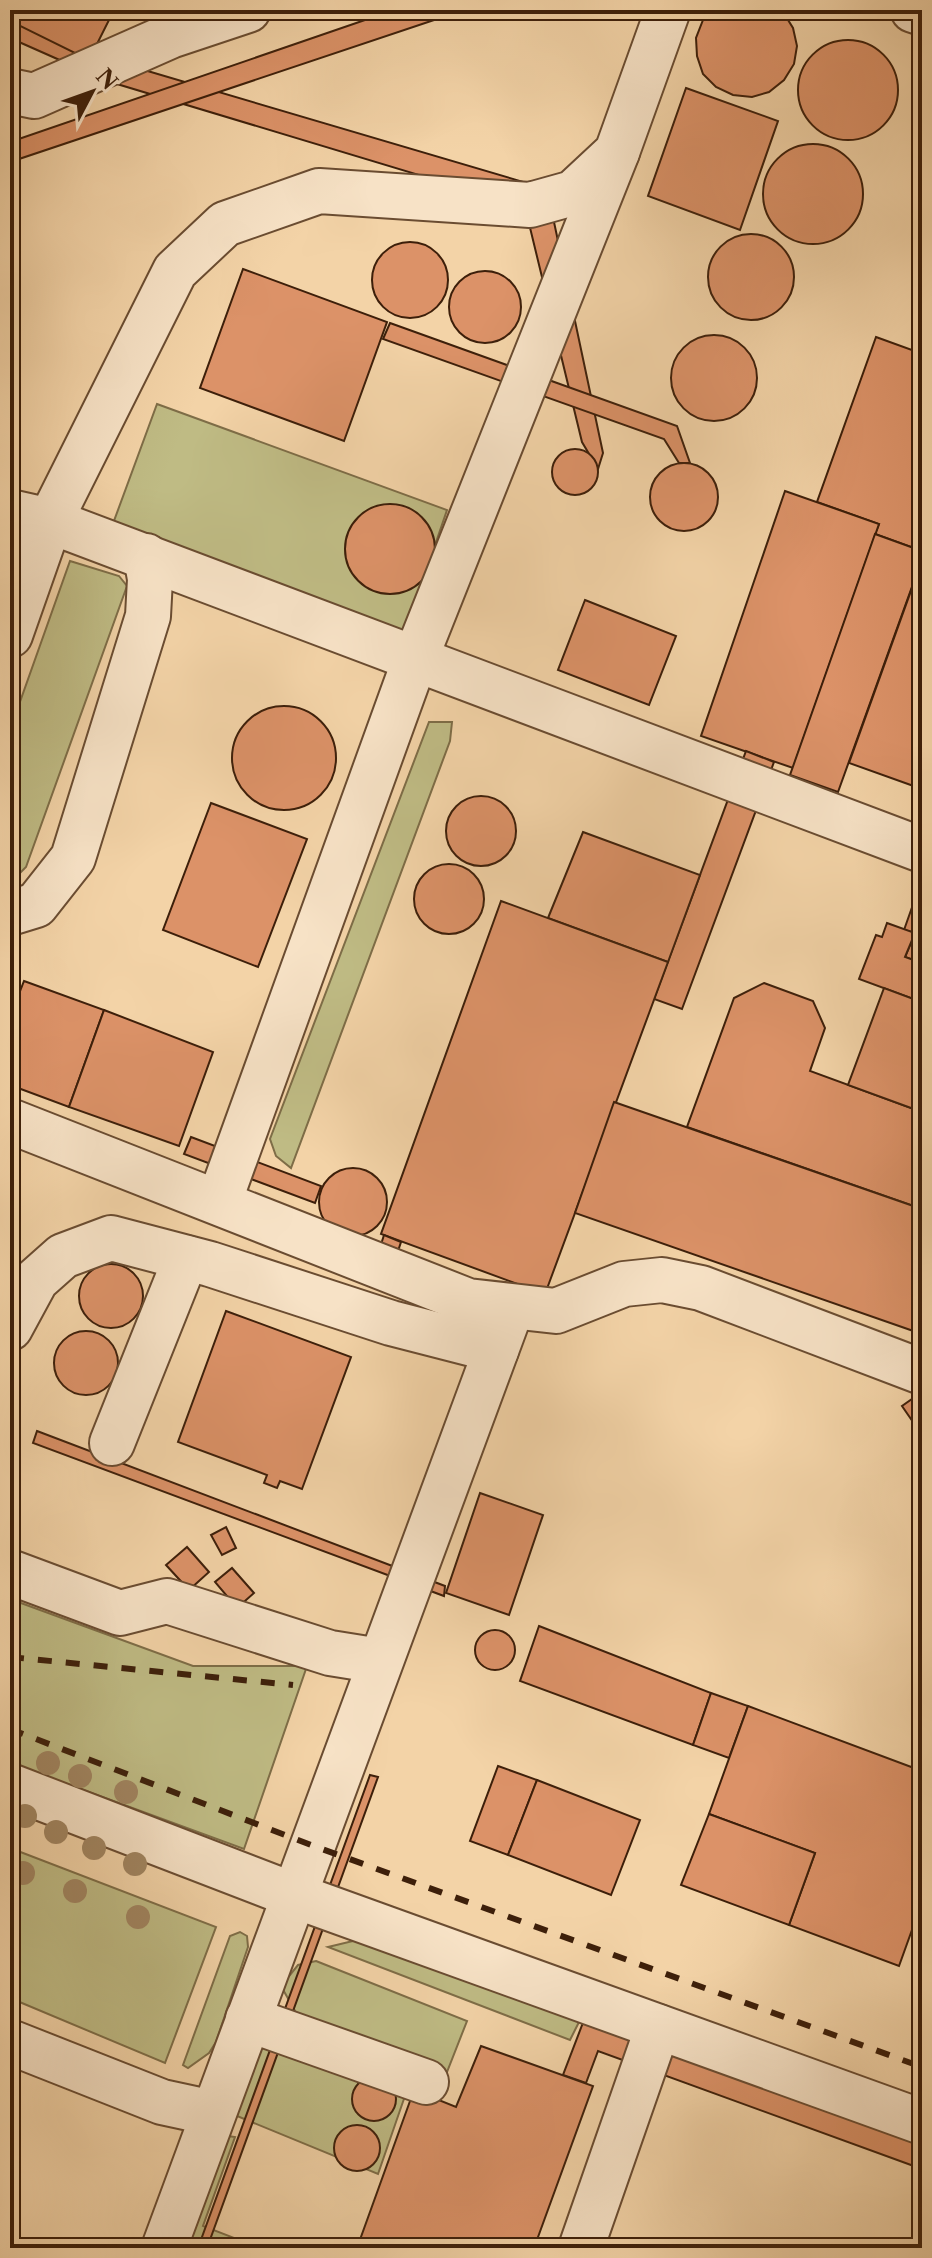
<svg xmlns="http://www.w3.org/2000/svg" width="932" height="2258" viewBox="0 0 932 2258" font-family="'Libre Caslon Text',serif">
<rect width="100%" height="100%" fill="#f3d3a7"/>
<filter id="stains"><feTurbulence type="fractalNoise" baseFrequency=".0025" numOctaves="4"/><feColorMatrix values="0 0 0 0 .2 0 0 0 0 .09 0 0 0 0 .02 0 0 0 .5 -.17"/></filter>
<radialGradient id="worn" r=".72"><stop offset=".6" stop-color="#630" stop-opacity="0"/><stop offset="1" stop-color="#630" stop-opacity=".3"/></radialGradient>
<g fill="#bfbb84" stroke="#7e6d47" stroke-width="2">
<polygon points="157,404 447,510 405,633 111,529"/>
<polygon points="70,561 119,576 127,586 26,867 10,883 10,730"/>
<polygon points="429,722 452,722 450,741 291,1168 276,1156 270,1139"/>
<polygon points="10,1599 193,1666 307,1666 244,1849 10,1763"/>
<polygon points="10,1848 216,1927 165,2063 10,1998"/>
<polygon points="240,1932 247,1936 248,1947 216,2042 209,2053 188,2068 183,2065 230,1936"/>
<polygon points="357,1940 581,2018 570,2040 328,1947"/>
<polygon points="316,1961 467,2021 447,2072 299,2018 281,1986 298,1965"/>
<polygon points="259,2045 406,2093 378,2174 237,2116 234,2109"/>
<polygon points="228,2136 235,2137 203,2226 260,2248 183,2248"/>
</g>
<g fill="#dc9268" stroke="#3d1f0a" stroke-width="2">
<polygon points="10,10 107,59 547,189 603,453 598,469 582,442 525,207 107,81 10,38"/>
<polygon points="10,10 114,10 89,60 10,21"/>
<polygon points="394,10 464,10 10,162 10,142"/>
<polygon points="712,10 783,12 793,28 797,46 794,64 784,80 769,92 752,97 733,95 716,87 703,74 697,56 696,38 703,20"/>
<circle cx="848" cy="90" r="50"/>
<polygon points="686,88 778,121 740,230 648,196"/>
<circle cx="813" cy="194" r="50"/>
<circle cx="751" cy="277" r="43"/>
<circle cx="410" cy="280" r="38"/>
<polygon points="243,269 387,322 344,441 200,388"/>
<circle cx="485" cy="307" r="36"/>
<polygon points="390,323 677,426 690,463 679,463 664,439 383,339"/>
<circle cx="714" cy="378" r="43"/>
<polygon points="876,337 920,353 922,346 922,551 875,534 879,524 817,502"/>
<circle cx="575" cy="472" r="23"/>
<circle cx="684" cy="497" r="34"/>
<polygon points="785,491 879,524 793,768 701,736"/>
<circle cx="390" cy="549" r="45"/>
<polygon points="875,534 922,551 922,559 838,792 790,775"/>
<polygon points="922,559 922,580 916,577"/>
<polygon points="916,577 922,580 922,789 849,763"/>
<polygon points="585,600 676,636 649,705 558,670"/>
<circle cx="284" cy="758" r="52"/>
<polygon points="746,751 774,762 682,1009 654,999"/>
<circle cx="481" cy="831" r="35"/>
<polygon points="211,803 307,839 258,967 163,930"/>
<polygon points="583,832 700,875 668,962 548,918"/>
<circle cx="449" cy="899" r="35"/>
<polygon points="922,879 922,963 905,957 915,933 904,930"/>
<polygon points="501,901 668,962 545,1294 381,1234"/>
<polygon points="887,923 915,933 905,957 922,963 922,986 916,1000 859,979 876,935 882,937"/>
<polygon points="24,981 104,1010 69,1107 10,1085 10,1017"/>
<polygon points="764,983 813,1001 825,1028 810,1071 922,1112 922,1209 687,1127 734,998"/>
<polygon points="922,986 922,1112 848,1085 884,988 916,1000"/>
<polygon points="104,1010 213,1052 179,1146 69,1107"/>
<polygon points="614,1102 922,1209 922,1334 575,1213"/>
<polygon points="191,1137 321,1186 315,1203 184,1154"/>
<circle cx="353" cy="1202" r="34"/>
<polygon points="384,1235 401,1242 394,1263 377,1257"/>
<circle cx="111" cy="1296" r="32"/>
<polygon points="226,1311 351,1357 302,1489 280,1481 277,1488 264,1483 267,1475 178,1442"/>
<circle cx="86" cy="1363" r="32"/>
<polygon points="922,1392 922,1435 902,1406"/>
<polygon points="37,1431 445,1586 444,1596 33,1443"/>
<polygon points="480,1493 543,1515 509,1615 446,1593"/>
<polygon points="226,1527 236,1548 222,1555 211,1535"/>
<polygon points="187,1547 209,1572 189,1590 166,1565"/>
<polygon points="232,1568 254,1593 237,1608 215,1582"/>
<polygon points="539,1626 711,1693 693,1745 520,1681"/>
<circle cx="495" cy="1650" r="20"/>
<polygon points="711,1693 748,1706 729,1758 693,1745"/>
<polygon points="748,1706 922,1771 922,1902 899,1966 789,1925 815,1853 709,1814"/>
<polygon points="498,1766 537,1780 508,1855 470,1841"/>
<polygon points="370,1775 378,1777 207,2248 198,2248"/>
<polygon points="537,1780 640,1820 611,1895 508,1855"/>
<polygon points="709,1814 815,1853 789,1925 681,1885"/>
<polygon points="584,2020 922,2144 922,2169 598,2051 586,2083 563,2075"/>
<polygon points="481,2046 593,2086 534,2248 357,2248 414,2090 456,2107"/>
<circle cx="374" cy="2099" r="22"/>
<circle cx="357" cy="2148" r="23"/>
</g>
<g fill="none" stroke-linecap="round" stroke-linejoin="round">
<defs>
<g id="minor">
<polyline points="913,10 922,13"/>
<polyline points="10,91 34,96 170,36 248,10"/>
<polyline points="10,512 50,521 175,271 225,224 319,191 530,205 573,193 617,152 668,10"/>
<polyline points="10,635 50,521 922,850"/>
<polyline points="10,913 36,905 73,858 148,616 150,579 146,556"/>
<polyline points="10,1121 468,1301 556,1311 624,1284 662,1280 701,1288 922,1372"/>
<polyline points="219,1202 416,657 617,152"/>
<polyline points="10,1328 36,1280 63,1256 111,1238 210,1264 391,1323 496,1350"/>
<polyline points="112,1443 186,1258"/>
<polyline points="10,1572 120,1613 167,1601 330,1653 380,1661"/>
<polyline points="10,1786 293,1895 922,2122"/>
<polyline points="248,2019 426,2082"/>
<polyline points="10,2042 162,2102 213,2113"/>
<polyline points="164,2248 512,1307"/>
<polyline points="581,2248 658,2027"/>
</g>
</defs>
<use href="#minor" stroke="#6a4c31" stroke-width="48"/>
<use href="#minor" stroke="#f7e2c6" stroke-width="44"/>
<g stroke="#3d1f0a" stroke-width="6" stroke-dasharray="14 14" stroke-linecap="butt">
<polyline points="10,1657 293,1685"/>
<polyline points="10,1729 311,1845 922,2067"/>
</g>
</g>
<g fill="#a18561">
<circle cx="48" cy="1763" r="12"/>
<circle cx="80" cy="1776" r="12"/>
<circle cx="126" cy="1792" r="12"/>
<circle cx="25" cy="1816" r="12"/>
<circle cx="56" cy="1832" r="12"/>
<circle cx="94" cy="1848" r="12"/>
<circle cx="135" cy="1864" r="12"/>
<circle cx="23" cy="1873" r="12"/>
<circle cx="75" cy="1891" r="12"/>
<circle cx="138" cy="1917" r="12"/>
</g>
<rect width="932" height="2258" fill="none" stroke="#f3d3a7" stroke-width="40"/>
<rect x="12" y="12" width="908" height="2234" fill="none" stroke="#3d1f0a" stroke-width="4"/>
<rect x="20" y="20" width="892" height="2218" fill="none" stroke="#3d1f0a" stroke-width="2"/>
<g transform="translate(92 92) rotate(49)" stroke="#f7e2c6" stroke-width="6" paint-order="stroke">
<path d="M0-6L14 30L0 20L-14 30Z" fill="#3d1f0a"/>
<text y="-12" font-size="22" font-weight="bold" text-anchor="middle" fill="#3d1f0a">N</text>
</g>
<rect width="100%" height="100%" filter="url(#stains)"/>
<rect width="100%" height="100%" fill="url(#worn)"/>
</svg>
